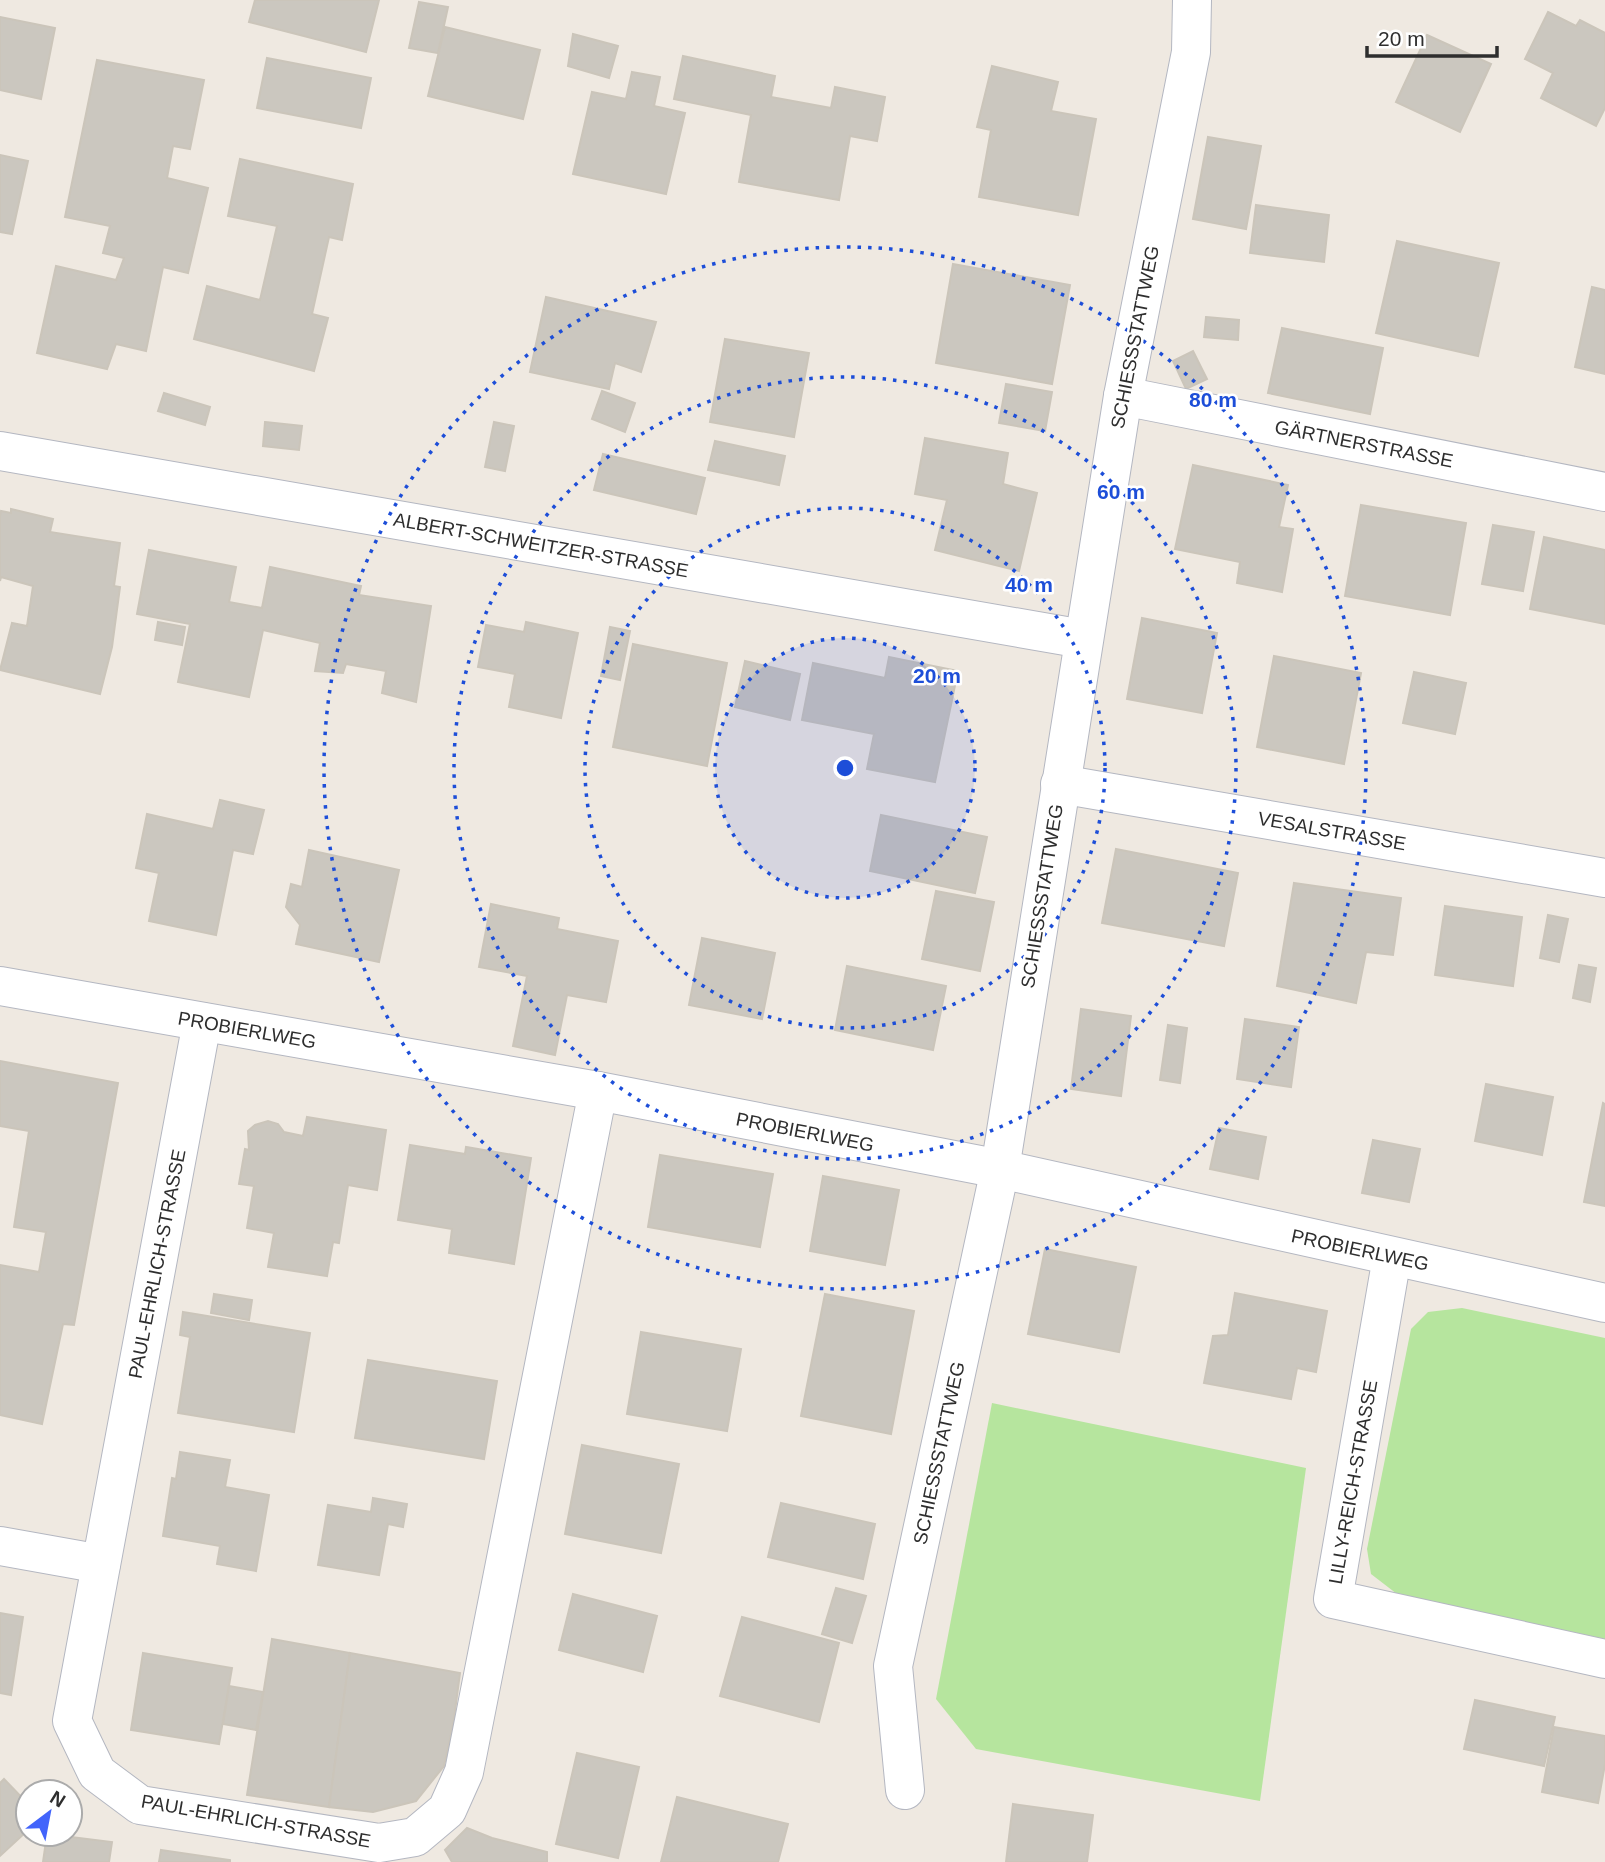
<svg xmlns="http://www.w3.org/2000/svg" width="1605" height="1862" viewBox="0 0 1605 1862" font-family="Arial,sans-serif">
<rect width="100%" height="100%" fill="#efe9e1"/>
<g fill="#b6e59e">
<polygon points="1462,1308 1605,1338 1605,1639 1397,1594 1371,1574 1367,1549 1411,1329 1428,1312"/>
<polygon points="992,1403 1306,1468 1260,1801 976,1749 936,1699"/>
</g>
<g fill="#cbc7bf" stroke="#cbc5ba" stroke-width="2">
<polygon points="255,0 379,0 366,52 249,22"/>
<polygon points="419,2 448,7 438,53 409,48"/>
<polygon points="1548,12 1576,26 1580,20 1605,33 1605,108 1596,126 1541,98 1553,73 1525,59"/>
<polygon points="0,17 55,28 41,99 0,90"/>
<polygon points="445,27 540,50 523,119 428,96"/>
<polygon points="573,34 618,46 609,78 568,66"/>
<polygon points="1427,35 1491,64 1460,132 1396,102"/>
<polygon points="683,56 775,76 771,97 831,108 835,87 885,97 877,141 850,136 839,200 739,182 751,115 674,99"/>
<polygon points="267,58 371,78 361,128 257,108"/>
<polygon points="97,60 204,80 190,149 173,146 167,178 208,188 188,273 163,267 146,351 116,344 107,369 37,353 56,266 116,280 124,258 103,253 110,226 65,217"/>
<polygon points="992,66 1058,82 1051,111 1096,119 1078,215 979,197 991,130 977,127"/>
<polygon points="632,72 660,77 654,106 685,113 666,194 573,174 592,92 626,99"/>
<polygon points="1208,137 1261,146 1246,229 1193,219"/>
<polygon points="0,155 28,161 12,234 0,232"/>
<polygon points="240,159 353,184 342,240 329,237 312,314 328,318 314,371 194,339 207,286 260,300 277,226 228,216"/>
<polygon points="1256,205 1329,215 1324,262 1250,253"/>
<polygon points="1397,241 1499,263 1478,356 1376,333"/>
<polygon points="953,264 1070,285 1052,384 936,363"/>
<polygon points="1592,287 1605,290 1605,374 1575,367"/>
<polygon points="546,297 656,322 641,372 615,363 609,389 530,372"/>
<polygon points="1206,317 1239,320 1238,340 1204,337"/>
<polygon points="1282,328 1383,348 1370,414 1268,393"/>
<polygon points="725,339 809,353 794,437 710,422"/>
<polygon points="1193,351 1207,379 1186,389 1173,361"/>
<polygon points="1006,384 1052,392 1045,431 999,423"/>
<polygon points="602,391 635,403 625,432 592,419"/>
<polygon points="164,393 210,407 205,425 158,411"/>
<polygon points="265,422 302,426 299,450 263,446"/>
<polygon points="494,422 514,426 505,471 485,467"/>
<polygon points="925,438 1008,453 1003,484 1037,493 1019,571 935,550 947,500 915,494"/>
<polygon points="715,441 785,456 779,485 708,470"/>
<polygon points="603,454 705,478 696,514 594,490"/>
<polygon points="1193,465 1288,485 1279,527 1293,529 1282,592 1237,583 1240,562 1175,549"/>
<polygon points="1361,505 1466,523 1450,615 1345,596"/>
<polygon points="11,509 53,519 50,532 120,543 114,586 120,587 112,647 100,694 0,670 12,623 27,626 33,586 1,577 0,581 0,516 1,511 11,513"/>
<polygon points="1493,525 1534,532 1523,591 1482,584"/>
<polygon points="1544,537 1605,550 1605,624 1530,609"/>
<polygon points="149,550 236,567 229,602 262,608 270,567 361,586 359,595 431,606 416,702 382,693 386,671 346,664 343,673 315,671 320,643 263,630 249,697 178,682 190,624 137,614"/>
<polygon points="1142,618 1217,633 1202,713 1127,699"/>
<polygon points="158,622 185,627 182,645 155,640"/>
<polygon points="526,622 578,633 561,718 509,707 515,674 478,667 486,625 524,632"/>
<polygon points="610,627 630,631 620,680 601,676"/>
<polygon points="633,644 727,663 707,766 613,747"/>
<polygon points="1274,656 1361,673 1344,764 1257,747"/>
<polygon points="889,657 958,671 935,782 867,769 874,734 802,720 813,663 885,678"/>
<polygon points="745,661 800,674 790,720 735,707"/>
<polygon points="1414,672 1466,683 1455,734 1403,723"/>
<polygon points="220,800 264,810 253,854 233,850 216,935 149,921 159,873 136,868 147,814 213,829"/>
<polygon points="881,815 987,837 975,893 870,871"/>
<polygon points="1116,849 1238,873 1224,946 1102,923"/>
<polygon points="309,850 399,870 379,962 296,944 300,925 286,907 291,884 302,887"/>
<polygon points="1294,883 1401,898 1393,955 1366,952 1356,1003 1277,986"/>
<polygon points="936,891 994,902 980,971 922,959"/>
<polygon points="491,904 559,918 557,929 618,941 606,1002 567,995 555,1055 513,1046 527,976 479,967"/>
<polygon points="1445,906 1522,917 1513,986 1435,975"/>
<polygon points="1548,915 1568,919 1559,962 1540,958"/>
<polygon points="702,938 775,953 762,1019 689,1005"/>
<polygon points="1579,965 1596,968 1590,1002 1573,998"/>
<polygon points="847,966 946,986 933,1050 835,1030"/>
<polygon points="1081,1009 1131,1016 1121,1096 1071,1089"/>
<polygon points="1245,1019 1299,1027 1291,1087 1237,1079"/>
<polygon points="1168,1025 1187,1028 1180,1083 1160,1080"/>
<polygon points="0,1061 118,1083 74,1325 63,1324 42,1424 0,1415 0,1265 39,1272 46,1232 14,1227 29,1131 0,1126"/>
<polygon points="1486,1084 1553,1097 1542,1155 1475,1141"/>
<polygon points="1603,1103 1605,1104 1605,1206 1584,1202"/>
<polygon points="307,1117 386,1130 377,1190 348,1185 339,1243 333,1242 327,1276 268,1267 274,1233 247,1228 254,1186 239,1184 245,1149 249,1150 248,1131 255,1125 268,1121 278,1124 284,1132 303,1136"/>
<polygon points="1219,1128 1266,1137 1258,1179 1210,1169"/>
<polygon points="1373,1140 1420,1149 1409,1202 1362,1193"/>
<polygon points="410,1145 465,1154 466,1147 531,1158 514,1264 449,1253 452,1229 398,1220"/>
<polygon points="660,1155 773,1174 760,1247 648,1227"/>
<polygon points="823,1176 899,1190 885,1265 810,1251"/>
<polygon points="1045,1249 1136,1267 1119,1352 1028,1334"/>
<polygon points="1235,1293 1327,1311 1316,1372 1297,1368 1291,1399 1204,1383 1213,1336 1228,1335"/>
<polygon points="214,1294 252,1300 249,1320 211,1313"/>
<polygon points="825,1294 914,1311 891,1434 801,1416"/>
<polygon points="183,1312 310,1333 294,1432 178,1413 190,1337 180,1335"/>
<polygon points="641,1332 741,1349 727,1431 627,1414"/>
<polygon points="368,1360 497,1381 484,1459 355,1438"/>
<polygon points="582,1445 679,1464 661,1553 565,1534"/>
<polygon points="180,1452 230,1460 225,1487 269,1495 256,1571 217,1564 220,1546 163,1536 172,1478 176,1479"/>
<polygon points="373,1498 407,1504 403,1527 388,1524 379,1575 318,1565 328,1505 371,1512"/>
<polygon points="781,1503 875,1524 863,1579 768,1557"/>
<polygon points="836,1588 866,1596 852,1643 822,1634"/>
<polygon points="573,1594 657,1616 643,1672 559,1650"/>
<polygon points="0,1613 23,1617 11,1695 0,1693"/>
<polygon points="742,1617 839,1643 819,1722 720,1696"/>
<polygon points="272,1639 350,1653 329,1807 247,1795"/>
<polygon points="143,1653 232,1668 219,1744 131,1730"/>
<polygon points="350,1653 460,1673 453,1726 444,1766 416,1801 373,1812 329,1807"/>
<polygon points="229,1686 263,1692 256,1730 223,1724"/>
<polygon points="1475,1700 1555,1717 1544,1766 1464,1749"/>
<polygon points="1554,1727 1605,1736 1605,1764 1598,1803 1542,1792"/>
<polygon points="577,1753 639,1767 618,1858 556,1844"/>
<polygon points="4,1779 28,1804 28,1830 0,1856 0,1783"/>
<polygon points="677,1797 788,1824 778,1862 661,1862"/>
<polygon points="1013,1804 1093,1815 1087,1862 1006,1862"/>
<polygon points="467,1828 492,1838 547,1852 547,1862 452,1862 445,1850"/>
<polygon points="47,1834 112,1842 109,1862 43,1862"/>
<polygon points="161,1850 230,1860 230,1862 159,1862"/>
</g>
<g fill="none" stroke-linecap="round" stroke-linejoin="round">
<defs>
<g id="minor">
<polyline points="1123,396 1605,492"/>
<polyline points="0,451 1083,639"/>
<polyline points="1060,784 1605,878"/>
<polyline points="0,986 598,1091 1000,1169 1605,1303"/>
<polyline points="202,1022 72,1721 97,1773 140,1805 379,1843 415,1837 447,1810 464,1772 598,1091"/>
<polyline points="1392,1257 1333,1599 1605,1659"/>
<polyline points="0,1546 101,1564"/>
<polyline points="905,1790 893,1666 1000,1169 1123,396 1191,52 1192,0"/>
</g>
</defs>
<use href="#minor" stroke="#b4b7c1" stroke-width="40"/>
<use href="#minor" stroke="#fff" stroke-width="38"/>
</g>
<circle cx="845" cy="768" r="130" fill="#1d4ed8" fill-opacity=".12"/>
<g fill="none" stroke="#1d4ed8" stroke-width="3.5" stroke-dasharray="3.5 7">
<circle cx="845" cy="768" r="130"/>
<circle cx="845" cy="768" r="260"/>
<circle cx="845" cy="768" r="391"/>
<circle cx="845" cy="768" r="521"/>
</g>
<g text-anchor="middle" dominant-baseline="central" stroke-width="5" stroke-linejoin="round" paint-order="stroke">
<g font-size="19" fill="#2e2e2e" stroke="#fff">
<text transform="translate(1135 337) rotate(-79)">SCHIESSSTATTWEG</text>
<text transform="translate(1364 444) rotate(11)">GÄRTNERSTRASSE</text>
<text transform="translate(541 545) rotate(10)">ALBERT-SCHWEITZER-STRASSE</text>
<text transform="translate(1332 831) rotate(10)">VESALSTRASSE</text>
<text transform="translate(1042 896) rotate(-81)">SCHIESSSTATTWEG</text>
<text transform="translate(247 1030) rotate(10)">PROBIERLWEG</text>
<text transform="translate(805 1132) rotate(11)">PROBIERLWEG</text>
<text transform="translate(1360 1250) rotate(12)">PROBIERLWEG</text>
<text transform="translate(157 1264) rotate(-79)">PAUL-EHRLICH-STRASSE</text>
<text transform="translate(939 1453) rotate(-78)">SCHIESSSTATTWEG</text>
<text transform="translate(1353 1482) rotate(-80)">LILLY-REICH-STRASSE</text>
<text transform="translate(256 1821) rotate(10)">PAUL-EHRLICH-STRASSE</text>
</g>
</g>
<circle cx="845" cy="768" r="10" fill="#1d4ed8" stroke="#fff" stroke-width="3.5"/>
<g font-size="21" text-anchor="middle" font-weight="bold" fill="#1d4ed8" stroke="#fff" stroke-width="5" stroke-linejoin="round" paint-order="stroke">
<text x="1213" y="407">80 m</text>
<text x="1121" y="499">60 m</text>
<text x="1029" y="592">40 m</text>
<text x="937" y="683">20 m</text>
</g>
<g transform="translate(49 1813) rotate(32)"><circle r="33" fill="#ffffff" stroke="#ababab" stroke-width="2"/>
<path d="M0-5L12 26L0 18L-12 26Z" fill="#4264fb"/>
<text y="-10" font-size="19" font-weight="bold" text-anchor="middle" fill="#2e2e2e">N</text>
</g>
<path d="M1367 46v10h130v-10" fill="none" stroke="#2e2e2e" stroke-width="3.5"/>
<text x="1378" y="46" font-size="21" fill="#2e2e2e" stroke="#ffffff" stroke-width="5" paint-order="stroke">20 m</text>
</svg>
